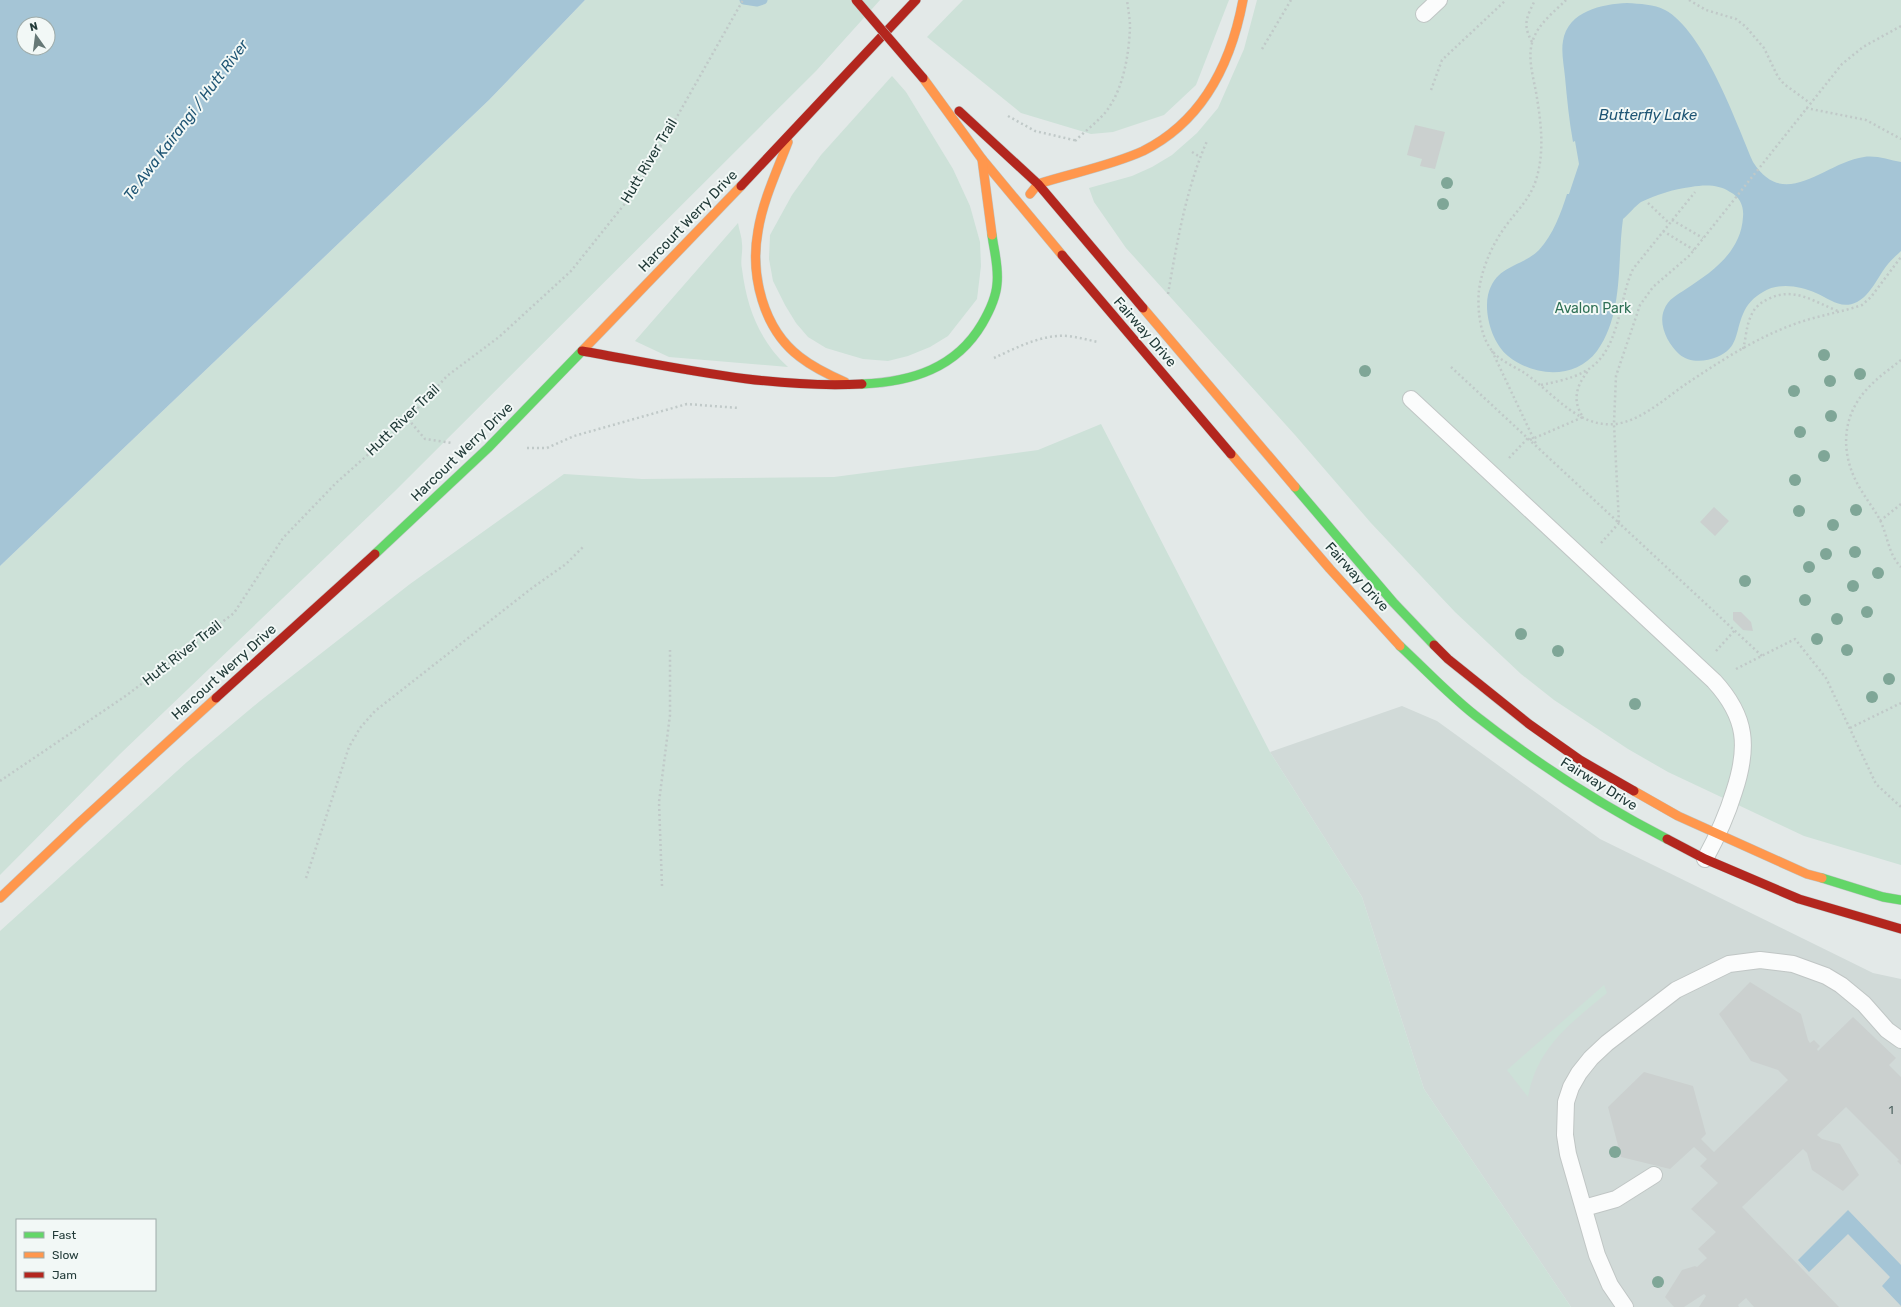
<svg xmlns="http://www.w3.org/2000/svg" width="1901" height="1307" viewBox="0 0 1901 1307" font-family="Rubik,sans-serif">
<rect width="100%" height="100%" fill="#e3e9e8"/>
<polygon fill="#d1dad8" points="1402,706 1437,721 1600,839 1873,973 1901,979 1901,1307 1571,1307 1424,1089 1362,897 1270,752"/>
<g fill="#cde1d8" fill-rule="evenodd">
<polygon points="585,0 880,0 816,71 395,491 120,754 0,875 0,566 489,100"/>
<polygon points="963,0 1229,0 1196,85 1164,115 1113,132 1091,134 1021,113 927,37"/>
<polygon points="1257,0 1901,0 1901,865 1804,836 1668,772 1628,749 1554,700 1521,674 1455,612 1371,523 1295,435 1126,248 1094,202 1089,188 1132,176 1152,167 1172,155 1197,133 1218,108 1244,49"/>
<polygon points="892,76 906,92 953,169 970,206 980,242 981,266 977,299 948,336 930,347 908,356 888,361 863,359 846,354 826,348 808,337 796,323 785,305 773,281 769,259 770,235 792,195 821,155"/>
<path d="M738,223C739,230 742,237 742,244C743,252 740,261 742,269C747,308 759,340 788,367L669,357L635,341Z"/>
<path d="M1101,424L1270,752L1362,897L1424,1089L1571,1307H0V931L187,762L260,701L410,584L564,474L642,479L834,477L1038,450ZM17,1220H155V1290H17Z"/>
<path d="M1604,985L1607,993C1571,1023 1537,1047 1528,1097L1507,1070Z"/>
</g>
<g fill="#a5c5d6" fill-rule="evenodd">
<path d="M0,0H585L489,100L0,566ZM24,24H48V48H24Z"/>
<path d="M1627,3C1640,4 1654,4 1665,10C1703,30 1736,122 1753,162C1785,212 1823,163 1864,157C1876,155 1889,160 1901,162V251C1897,255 1892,259 1888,264C1878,276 1871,295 1857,302C1841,310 1830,299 1816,293C1800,286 1779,282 1763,292C1754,297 1747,304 1743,314C1735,332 1739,348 1717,357C1705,362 1689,363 1679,354C1668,344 1658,325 1664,310C1668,299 1677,295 1686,289C1712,272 1741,252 1743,217C1744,206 1740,197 1730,192C1718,184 1704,185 1691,187C1673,189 1656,195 1641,202C1635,206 1629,214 1623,219C1617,261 1624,314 1597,351C1575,380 1534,377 1508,356C1492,343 1484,314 1488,295C1496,264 1521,268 1539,250C1553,235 1561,213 1567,194H1569L1579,164L1575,141L1573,142C1569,120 1567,99 1565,77C1564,66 1561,52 1563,41C1568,11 1602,4 1627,3Z"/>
<polygon points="1848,1210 1901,1265 1901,1306 1882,1286 1890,1277 1848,1234 1809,1272 1798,1260"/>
</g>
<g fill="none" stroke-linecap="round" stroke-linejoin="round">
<polyline stroke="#a5c5d6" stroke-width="9" points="744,0 757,2 763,0"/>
</g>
<g fill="#cbd0cf">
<polygon points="1415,125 1445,132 1435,169 1420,166 1422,159 1407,155"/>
<polygon points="1714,507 1729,521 1715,536 1700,522"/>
<polygon points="1733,612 1741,612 1751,622 1753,631 1743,630 1733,620"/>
<polygon points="1750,982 1801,1014 1808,1040 1810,1043 1814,1040 1820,1046 1817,1049 1818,1051 1853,1017 1896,1058 1889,1065 1901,1077 1901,1165 1897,1161 1899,1160 1846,1107 1817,1135 1822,1139 1840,1144 1859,1175 1843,1191 1812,1170 1807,1153 1803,1149 1742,1207 1839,1307 1754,1307 1746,1298 1738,1305 1739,1307 1699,1307 1706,1296 1704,1294 1684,1307 1674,1307 1665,1297 1682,1270 1695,1266 1697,1267 1707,1258 1698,1249 1716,1232 1691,1209 1718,1183 1700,1166 1707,1159 1694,1147 1670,1169 1621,1157 1608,1107 1644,1072 1693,1086 1706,1134 1701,1139 1714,1152 1788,1080 1778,1070 1751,1061 1719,1014"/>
</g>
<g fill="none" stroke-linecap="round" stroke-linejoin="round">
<defs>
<g id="lane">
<polyline points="1424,14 1439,0"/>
<path d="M1411,399L1714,681C1747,717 1749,747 1734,792C1727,815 1717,837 1705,859"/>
<polyline points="1584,1208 1616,1199 1654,1175"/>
<polyline points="1625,1307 1610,1285 1597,1255 1568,1154 1565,1135 1566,1102 1571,1087 1579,1073 1591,1058 1607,1043 1676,990 1729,964 1760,960 1793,964 1826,976 1841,985 1864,1004 1887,1030 1901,1040"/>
</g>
<g id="fast">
<path d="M862,384C912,382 956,368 982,324C989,312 996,298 997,284C999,267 994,251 992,235"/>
<polyline points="1295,487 1393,602 1434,645"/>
<polyline points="375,554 488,448 583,350"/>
<path d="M1400,646C1425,669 1449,695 1476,716C1536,763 1599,804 1667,839"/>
<polyline points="1822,878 1883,897 1901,900"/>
</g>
<g id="slow">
<polyline points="923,78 982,159 1062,255"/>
<path d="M788,142C777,171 763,200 758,231C750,275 763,329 800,357C814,368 829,375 845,382"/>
<polyline points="982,159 992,235"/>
<path d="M1030,194L1038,184C1072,173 1110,166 1143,151C1203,121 1231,64 1243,0"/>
<polyline points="1143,308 1295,487"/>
<polyline points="583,350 741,186"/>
<polyline points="1231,454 1330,569 1400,646"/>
<polyline points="1634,791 1678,816 1807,874 1822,878"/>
<polyline points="0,898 80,822 216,698"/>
</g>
<g id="jam">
<polyline points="959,111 1038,184 1143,308"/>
<polyline points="741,186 916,0"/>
<polyline points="1062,255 1231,454"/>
<path d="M582,351C674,367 768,389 862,384"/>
<polyline points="1434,645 1448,659 1529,724 1580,760 1634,791"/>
<polyline points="216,698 375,554"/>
<polyline points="1667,839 1705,859 1799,899 1901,929"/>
</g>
</defs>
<use href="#lane" stroke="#c0c6c5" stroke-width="18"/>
<use href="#fast" stroke="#bfc6c5" stroke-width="10"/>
<use href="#slow" stroke="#bfc6c5" stroke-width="10"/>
<use href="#jam" stroke="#bfc6c5" stroke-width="10"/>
<g stroke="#c0c9c8" stroke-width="2.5" stroke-dasharray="2 3" stroke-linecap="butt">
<path d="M1566,0C1555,11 1538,24 1533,40C1527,56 1533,76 1536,92C1541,122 1545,151 1536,180C1529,201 1517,210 1505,227C1492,245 1482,268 1479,290C1477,309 1480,337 1493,352C1501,361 1513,366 1523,372C1549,389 1572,421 1604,424C1633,428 1663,400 1686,384C1719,362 1754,339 1792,325C1815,316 1839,313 1862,305L1871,297L1901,257"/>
<polyline points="1689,0 1706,10 1736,19 1746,27 1764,48 1778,77 1784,84 1810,103"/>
<path d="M1532,42C1522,24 1527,17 1535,0"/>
<polyline points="1262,49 1291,0"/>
<polyline points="1431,90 1442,60 1506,0"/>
<polyline points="1806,108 1866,120 1901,139"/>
<polyline points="1008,116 1035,131 1078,141"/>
<path d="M1075,141C1084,132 1095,124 1104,114C1123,92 1129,55 1130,27C1130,18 1128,9 1127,0"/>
<polyline points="1192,152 1200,157"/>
<polyline points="1648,203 1669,223"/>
<polyline points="1672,220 1703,238"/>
<polyline points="1663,231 1694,250"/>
<path d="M1168,294C1177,242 1186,189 1207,141"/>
<path d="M1743,349C1746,339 1746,326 1751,316C1754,308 1760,303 1768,299C1794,286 1814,302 1838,311"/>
<polyline points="1492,351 1537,446"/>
<path d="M994,358C1016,348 1042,334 1067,336C1078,337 1088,340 1098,342"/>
<path d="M1901,360C1890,369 1878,377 1868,388C1843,414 1840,449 1856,481C1863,495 1873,507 1880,520C1888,536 1888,554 1901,567"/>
<polyline points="1451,367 1619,523 1614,424 1616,376 1640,305 1653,287 1690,255 1842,64 1863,47 1901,26"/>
<path d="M1541,385C1592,375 1607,364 1620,313C1624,298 1626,284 1633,269L1695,192"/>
<polyline points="408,419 425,439 452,443"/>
<path d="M1530,440L1583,417C1572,401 1576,386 1588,371"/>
<polyline points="527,448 547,448 574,436 687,404 739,408"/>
<polyline points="1509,458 1528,438"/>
<polyline points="1880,521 1901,504"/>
<polyline points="1601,543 1619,523 1762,656"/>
<polyline points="1716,651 1735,630"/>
<polyline points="1736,669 1795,639 1826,678 1876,784 1901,807"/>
<polyline points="1850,728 1901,703"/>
<polyline points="0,781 127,695 234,613 283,538 336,483 408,419 447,376 499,337 571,271 635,191 743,0"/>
<polyline points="306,878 349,747 360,728 375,711 532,588 566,564 583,547"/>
<polyline points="662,886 659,802 670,715 670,650"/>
</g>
<use href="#lane" stroke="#fbfcfc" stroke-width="16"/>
<use href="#fast" stroke="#63d668" stroke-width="9"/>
<use href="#slow" stroke="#ff974d" stroke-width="9"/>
<use href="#jam" stroke="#b3261e" stroke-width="9"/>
<defs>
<polyline id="jam-bridge" points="856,0 923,78"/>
</defs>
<use href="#jam-bridge" stroke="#bfc6c5" stroke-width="10" stroke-linecap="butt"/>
<use href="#jam-bridge" stroke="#b3261e" stroke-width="9"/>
</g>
<g fill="#7fa697">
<circle cx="1447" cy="183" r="6"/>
<circle cx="1443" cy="204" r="6"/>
<circle cx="1824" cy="355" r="6"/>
<circle cx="1365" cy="371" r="6"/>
<circle cx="1860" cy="374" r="6"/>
<circle cx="1830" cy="381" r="6"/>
<circle cx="1794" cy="391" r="6"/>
<circle cx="1831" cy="416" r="6"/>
<circle cx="1800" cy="432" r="6"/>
<circle cx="1824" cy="456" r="6"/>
<circle cx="1795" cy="480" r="6"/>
<circle cx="1856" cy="510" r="6"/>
<circle cx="1799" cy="511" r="6"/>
<circle cx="1833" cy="525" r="6"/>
<circle cx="1855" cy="552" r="6"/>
<circle cx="1826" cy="554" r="6"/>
<circle cx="1809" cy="567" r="6"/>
<circle cx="1878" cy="573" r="6"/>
<circle cx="1745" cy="581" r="6"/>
<circle cx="1853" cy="586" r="6"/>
<circle cx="1805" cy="600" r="6"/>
<circle cx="1867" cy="612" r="6"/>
<circle cx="1837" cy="619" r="6"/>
<circle cx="1521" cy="634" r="6"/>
<circle cx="1817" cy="639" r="6"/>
<circle cx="1847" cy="650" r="6"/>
<circle cx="1558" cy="651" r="6"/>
<circle cx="1889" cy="679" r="6"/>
<circle cx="1872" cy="697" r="6"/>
<circle cx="1635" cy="704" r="6"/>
<circle cx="1615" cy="1152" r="6"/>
<circle cx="1658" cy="1282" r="6"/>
</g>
<g text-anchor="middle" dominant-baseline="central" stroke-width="4" stroke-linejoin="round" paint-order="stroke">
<g font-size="12" fill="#4d615f">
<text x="1891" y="1110">1</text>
</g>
<g font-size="14" fill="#223b39" stroke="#f2f8f6">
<text transform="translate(649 161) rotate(-59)">Hutt River Trail</text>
<text transform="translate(688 221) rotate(-46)">Harcourt Werry Drive</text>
<text transform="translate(1145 332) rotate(49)">Fairway Drive</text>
<text transform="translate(403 420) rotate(-44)">Hutt River Trail</text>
<text transform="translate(462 452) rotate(-44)">Harcourt Werry Drive</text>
<text transform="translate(1357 577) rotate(48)">Fairway Drive</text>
<text transform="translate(182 653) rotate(-38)">Hutt River Trail</text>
<text transform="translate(224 672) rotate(-42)">Harcourt Werry Drive</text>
<text transform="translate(1599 784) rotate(32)">Fairway Drive</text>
</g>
<g font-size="14" fill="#2e7055" stroke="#f2f8f6">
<text x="1593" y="308">Avalon Park</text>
</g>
<g font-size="15" font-style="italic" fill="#1f5574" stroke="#f2f8f6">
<text x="1648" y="115">Butterfly Lake</text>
<text transform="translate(186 120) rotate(-53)">Te Awa Kairangi / Hutt River</text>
</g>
</g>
<rect x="16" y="1219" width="140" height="72" fill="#f2f8f6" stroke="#9facaa"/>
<rect x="24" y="1232" width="20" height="6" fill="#63d668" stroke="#9facaa"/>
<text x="52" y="1239" font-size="12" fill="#223b39">Fast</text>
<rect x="24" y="1252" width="20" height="6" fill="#ff974d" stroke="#9facaa"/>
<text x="52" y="1259" font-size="12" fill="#223b39">Slow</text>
<rect x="24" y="1272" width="20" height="6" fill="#b3261e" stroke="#9facaa"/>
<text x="52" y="1279" font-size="12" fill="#223b39">Jam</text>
<g transform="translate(36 36) rotate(346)"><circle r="19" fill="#f2f8f6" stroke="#9facaa"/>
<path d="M0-3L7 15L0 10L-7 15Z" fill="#667876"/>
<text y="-6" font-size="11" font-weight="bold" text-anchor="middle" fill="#223b39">N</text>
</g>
</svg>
